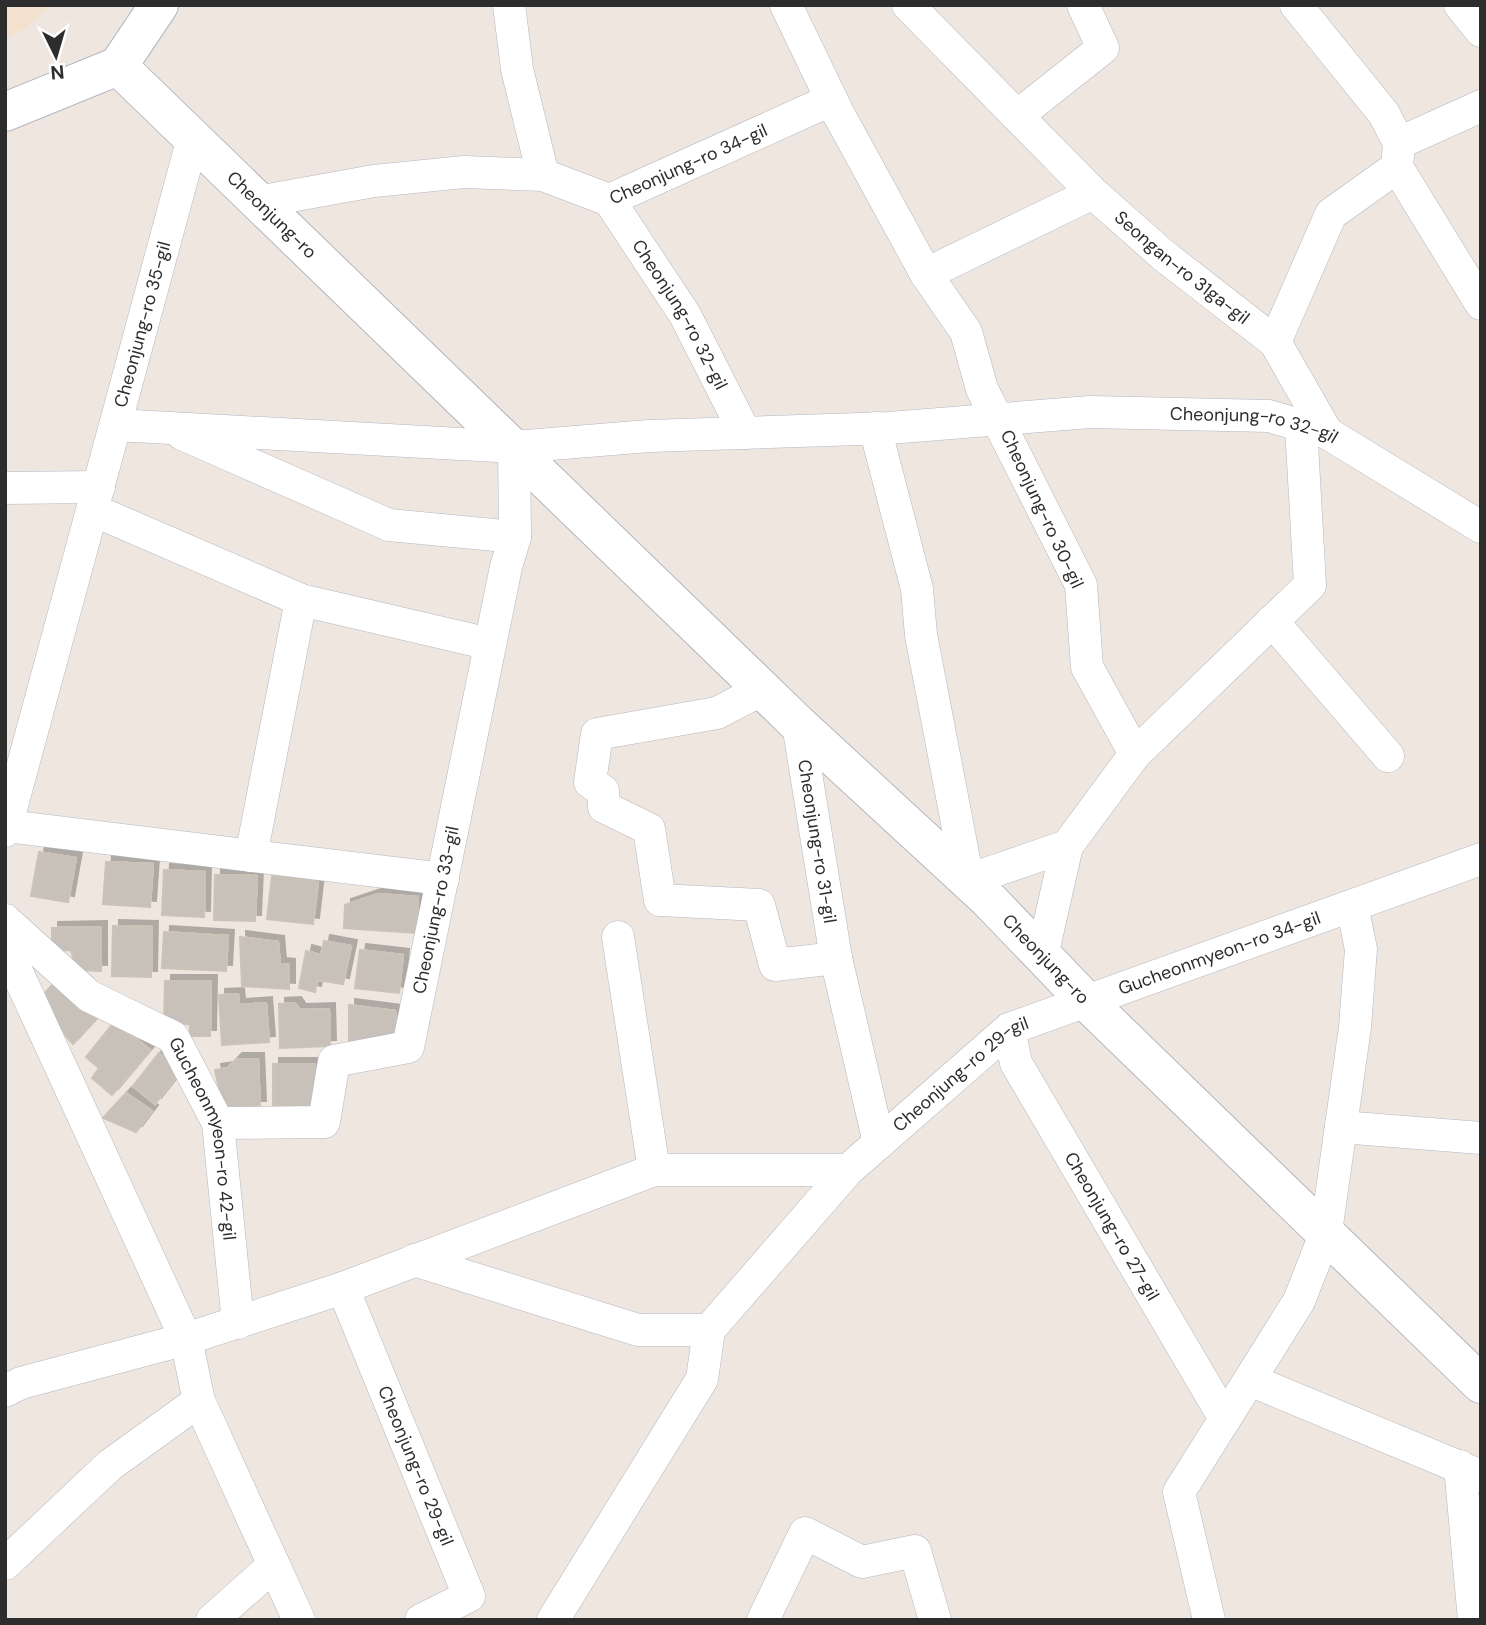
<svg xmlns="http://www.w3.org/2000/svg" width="1486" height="1625" viewBox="0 0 1486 1625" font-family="'DM Sans',sans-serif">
<defs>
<filter id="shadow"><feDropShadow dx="6" dy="-6" stdDeviation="0" flood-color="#0004"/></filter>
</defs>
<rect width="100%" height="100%" fill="#efe6df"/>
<polygon fill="#f2e1cd" points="5,5 51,5 26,28 5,39"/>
<g fill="#c8c1ba" stroke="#cbc2b8" stroke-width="2" filter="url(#shadow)">
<polygon points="39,852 76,858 68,902 31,896"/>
<polygon points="106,862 153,864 150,907 103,904"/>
<polygon points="164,870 205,872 204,917 162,915"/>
<polygon points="215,875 257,876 255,921 214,920"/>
<polygon points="272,876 318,881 313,924 267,919"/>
<polygon points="378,894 418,897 416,933 344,928 345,905"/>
<polygon points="113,926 152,927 151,977 112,976"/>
<polygon points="101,927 101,971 76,970 71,950 52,951 52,928"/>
<polygon points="164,932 228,936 226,971 162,968"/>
<polygon points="240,937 278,942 280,964 289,965 289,989 242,986"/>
<polygon points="324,941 351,946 343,984 317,980 315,992 299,988 306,951 321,955"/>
<polygon points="360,950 403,955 399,993 355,988"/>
<polygon points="58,979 99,1016 73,1044 50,1018 41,997"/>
<polygon points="165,981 211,981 210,1036 190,1036 190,1024 164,1023"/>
<polygon points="238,994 239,1005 266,1003 269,1042 222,1045 219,995"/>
<polygon points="295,1003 300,1010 329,1009 330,1046 280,1048 279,1004"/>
<polygon points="349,1005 395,1011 397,1040 349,1044"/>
<polygon points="115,1021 150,1050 112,1095 92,1078 99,1068 86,1057"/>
<polygon points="159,1053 181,1071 155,1104 133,1086"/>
<polygon points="236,1059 258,1059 260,1107 223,1107 215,1070 228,1068"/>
<rect x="273" y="1064" width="42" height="42"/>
<polygon points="126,1093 152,1111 136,1132 103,1118"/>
</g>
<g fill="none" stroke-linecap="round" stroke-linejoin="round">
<defs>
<g id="street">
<polyline points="509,5 517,69 543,175"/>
<polyline points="786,5 838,113 926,274 966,332 982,389 1081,585 1087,667 1135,754"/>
<path id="s1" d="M908,5L1093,193L1163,255L1275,342L1327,433"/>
<polyline points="1460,5 1481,31"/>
<polyline points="1017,116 1103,48 1083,5"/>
<polyline points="1399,143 1481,106"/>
<polyline points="1397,167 1481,304"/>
<path id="s2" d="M609,200L685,315L745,433"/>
<path id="s3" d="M257,202L374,181L464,172L543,175L609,200L831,100"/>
<polyline points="926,274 1093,193"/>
<polyline points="1275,342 1331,214 1397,167 1399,143 1384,114 1296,5"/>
<path id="s4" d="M116,425L514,447L649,436L889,428L1090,412L1269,416L1327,433L1481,527"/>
<polyline points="875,428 917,589 921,635 968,880 1067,846"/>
<polyline points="182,434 389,525 515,537"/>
<polyline points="5,488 99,487"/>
<polyline points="93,510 301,600 490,644"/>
<polyline points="1272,621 1388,756"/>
<polyline points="763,689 717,713 597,734 590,782 603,791 604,807 649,829 660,900 759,905 775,965 836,958"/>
<path id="s5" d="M798,724L836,958L879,1143"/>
<polyline points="7,826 443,879"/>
<path id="s6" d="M5,831L193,138"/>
<polyline points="251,856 301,600"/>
<path id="s7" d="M5,920L89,996L173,1037L218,1123L238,1323"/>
<polyline points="618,937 654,1170"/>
<polyline points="5,946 186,1339 199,1401 299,1620"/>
<polyline points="1042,956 1067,846 1135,754 1310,585 1301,426"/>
<path id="s8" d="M1009,1029L1016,1063L1225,1419"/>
<path id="s9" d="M218,1123L324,1122L334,1061L408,1047L506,567L515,537L514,447"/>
<polyline points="1341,1127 1481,1138"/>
<polyline points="414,1260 638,1330 709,1330 848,1170"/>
<path id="s10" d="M343,1288L469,1596L421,1620"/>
<polyline points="1250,1380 1481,1476"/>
<path id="s11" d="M5,1391L21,1383L186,1339L343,1288L654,1170H848L1009,1029L1481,859"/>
<polyline points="1460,1466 1474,1620"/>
<polyline points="5,1564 110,1465 199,1401"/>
<polyline points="212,1620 274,1565"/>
<polyline points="553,1620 702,1379 709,1330"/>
<polyline points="763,1620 805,1533 862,1562 915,1551 935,1620"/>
<polyline points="1209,1620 1179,1492 1299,1301 1326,1232 1355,1027 1361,949 1352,906"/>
</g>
<g id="secondary">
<path id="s12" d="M118,66L798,724L988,899L1086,1001L1481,1384"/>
<polyline points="118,66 159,5"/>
<polyline points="5,112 118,66"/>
</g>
</defs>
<use href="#street" stroke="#b3b7c1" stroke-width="33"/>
<use href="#secondary" stroke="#b3b7c1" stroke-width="40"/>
<use href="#street" stroke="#fff" stroke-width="32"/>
<use href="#secondary" stroke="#fff" stroke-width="38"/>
</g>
<g text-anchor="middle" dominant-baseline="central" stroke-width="5" stroke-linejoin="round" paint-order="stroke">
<g font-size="18" fill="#2d2d2d" stroke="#fff">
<text stroke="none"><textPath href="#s3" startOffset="446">Cheonjung-ro 34-gil</textPath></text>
<text stroke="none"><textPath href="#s12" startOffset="214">Cheonjung-ro</textPath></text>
<text stroke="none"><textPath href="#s1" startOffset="380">Seongan-ro 31ga-gil</textPath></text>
<text stroke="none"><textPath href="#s2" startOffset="135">Cheonjung-ro 32-gil</textPath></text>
<text stroke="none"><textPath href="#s6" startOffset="525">Cheonjung-ro 35-gil</textPath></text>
<text stroke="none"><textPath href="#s4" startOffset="1141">Cheonjung-ro 32-gil</textPath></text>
<text transform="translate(1042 509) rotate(65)">Cheonjung-ro 30-gil</text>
<text stroke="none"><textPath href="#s5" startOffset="119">Cheonjung-ro 31-gil</textPath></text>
<text stroke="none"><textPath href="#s9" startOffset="383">Cheonjung-ro 33-gil</textPath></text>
<text stroke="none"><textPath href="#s11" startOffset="1318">Gucheonmyeon-ro 34-gil</textPath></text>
<text stroke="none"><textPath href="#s12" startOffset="1288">Cheonjung-ro</textPath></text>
<text stroke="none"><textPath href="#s11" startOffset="1029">Cheonjung-ro 29-gil</textPath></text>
<text stroke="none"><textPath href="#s7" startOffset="315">Gucheonmyeon-ro 42-gil</textPath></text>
<text stroke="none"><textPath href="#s8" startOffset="224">Cheonjung-ro 27-gil</textPath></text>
<text stroke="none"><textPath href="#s10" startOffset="192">Cheonjung-ro 29-gil</textPath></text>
</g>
</g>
<rect width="1486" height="1625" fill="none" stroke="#2d2d2d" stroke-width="14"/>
<g transform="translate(56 56) rotate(175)" stroke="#ffffff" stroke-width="5" paint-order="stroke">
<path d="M0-5L12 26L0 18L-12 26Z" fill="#2d2d2d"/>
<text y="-10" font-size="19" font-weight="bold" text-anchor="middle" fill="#2d2d2d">N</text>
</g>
</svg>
